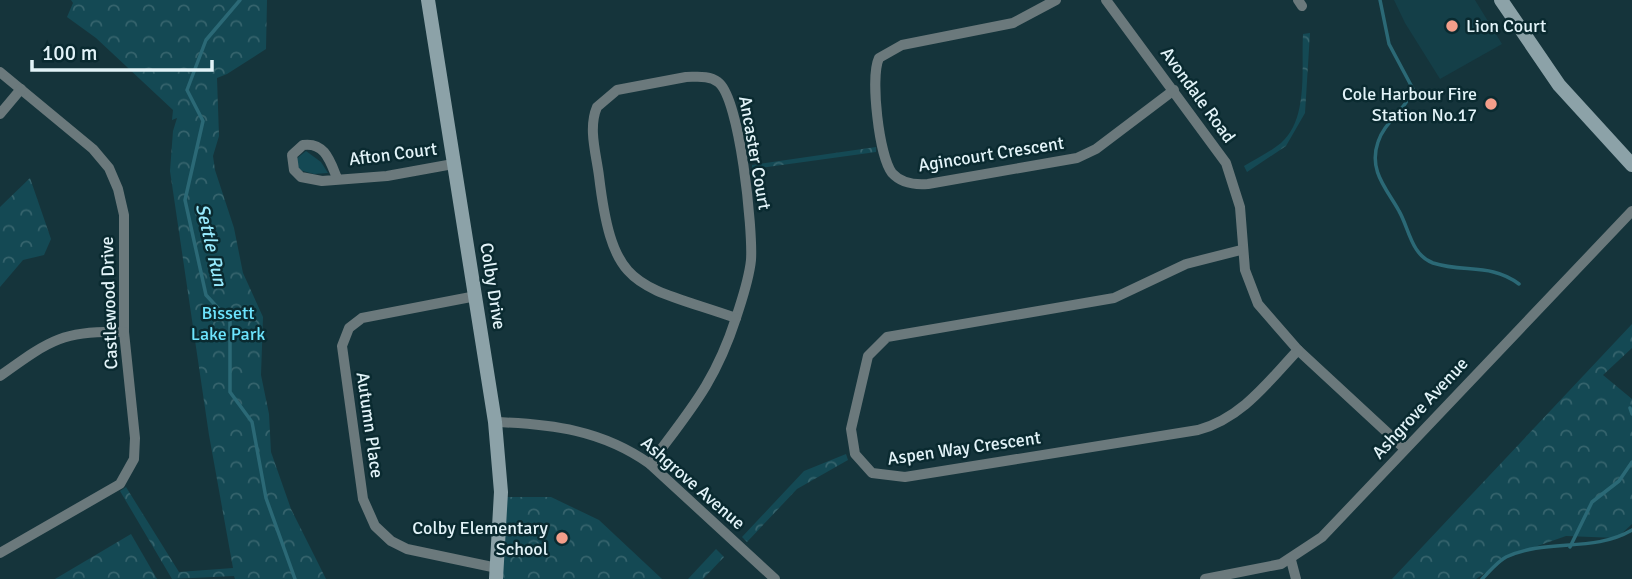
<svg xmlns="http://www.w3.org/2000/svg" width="1632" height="579" viewBox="0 0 1632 579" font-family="Signika,sans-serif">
<defs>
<pattern id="forest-crowns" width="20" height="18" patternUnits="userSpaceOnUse" patternTransform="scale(1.75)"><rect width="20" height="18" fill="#144954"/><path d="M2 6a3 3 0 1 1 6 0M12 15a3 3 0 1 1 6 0" fill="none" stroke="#36646d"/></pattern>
</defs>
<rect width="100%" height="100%" fill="#15343b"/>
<polygon fill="#143f48" points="1394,0 1475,0 1502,44 1440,79 1405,23"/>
<polygon fill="#144954" points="306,151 321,162 328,173 314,174 299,170 296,159"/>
<g fill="url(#forest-crowns)">
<polygon points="71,0 267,0 266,49 227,74 217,78 219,136 213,156 215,170 234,228 243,273 263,317 261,375 269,414 271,452 291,509 326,579 235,579 234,576 172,579 120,491 126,487 179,572 233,568 209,435 170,171 173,131 177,118 172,120 173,110 96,38 67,17 73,3"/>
<path d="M1310,33L1305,113L1286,146L1247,172L1244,166C1256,159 1270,152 1281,143C1309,119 1301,67 1303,34Z"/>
<polygon points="876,147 876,152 752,169 752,165"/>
<polygon points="30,178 51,239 44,255 23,260 0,287 0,207"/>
<polygon points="1632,324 1632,348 1603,375 1632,399 1632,524 1617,538 1566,536 1512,555 1476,579 1392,579"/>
<polygon points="846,454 848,460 797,489 747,542 742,537 804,471"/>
<polygon points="507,497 551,497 599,520 662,579 502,579"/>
<polygon points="131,534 157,579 55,579"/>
<polygon points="716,549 724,557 703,579 688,579"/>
</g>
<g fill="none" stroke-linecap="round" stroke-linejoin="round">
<g stroke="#2b6976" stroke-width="3.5">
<polyline points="240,0 206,40 187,90 203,121 185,200 206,295 230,321 230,392 252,422 266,498 295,579"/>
<path d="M1380,0L1389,44L1413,89C1406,110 1384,122 1378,142C1368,171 1387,189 1399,211C1409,228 1411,255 1433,263C1464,273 1491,263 1519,284"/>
<polyline points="1630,408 1632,414"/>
<polyline points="1570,547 1592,502 1619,481 1632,462"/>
<path d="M1482,579C1489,572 1497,562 1506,557C1547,538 1593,553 1632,530"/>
</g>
<g stroke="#6b797c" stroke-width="10">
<path d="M1056,0L1013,23L902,45L879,58C870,77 879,156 892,173C901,183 916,185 928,184L1077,158L1096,149L1174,90"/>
<polyline points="1106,0 1226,163 1240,207 1245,270 1258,304 1298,350 1405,449"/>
<polyline points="1298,0 1302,6"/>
<polyline points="0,72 93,149 109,168 118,189 124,215 124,332 135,438 134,459 120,484 0,553"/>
<path d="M686,77C697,77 709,75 718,82C740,98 753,230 751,260C749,280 742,299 736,318C635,283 613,292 599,176C596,153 588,128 597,107L617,90Z"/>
<polyline points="0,114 21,89"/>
<path d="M337,178C330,161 325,142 303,145L292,155L294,170L301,177L322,181L387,176L453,164"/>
<path d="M1241,250L1186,264L1114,298L887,337L868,356L851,429L855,454L872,473L905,477L1198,430C1242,418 1268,382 1298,350"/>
<polyline points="476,296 362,318 349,328 342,346 363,499 375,526 391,541 407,549 497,568"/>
<path d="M0,376C49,341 62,330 124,332"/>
<path d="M495,422C552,424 602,430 650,464L775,579"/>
<path d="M650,464C690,410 715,383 736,318"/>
<polyline points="1291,560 1296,579"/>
<polyline points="1205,579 1281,564 1322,537 1632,211"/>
</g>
<g stroke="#8ca2a8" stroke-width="14">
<polyline points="428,0 495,422 501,492 496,579"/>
<polyline points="1501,0 1559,85 1632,165"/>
</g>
</g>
<g fill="#f49e8a" stroke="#0a2a30" stroke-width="2.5">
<circle cx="1452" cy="26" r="7"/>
<circle cx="1491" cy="104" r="7"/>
<circle cx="562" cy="538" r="7"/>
</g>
<g text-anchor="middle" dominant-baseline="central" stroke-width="5" stroke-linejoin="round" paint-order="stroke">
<g font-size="18" fill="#e2f3f8" stroke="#0a2a30" text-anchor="end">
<text x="1466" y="26" text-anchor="start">Lion Court</text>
<text x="1477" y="94">Cole Harbour Fire<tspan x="1477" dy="21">Station No.17</tspan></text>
<text x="548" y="528">Colby Elementary<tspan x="548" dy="21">School</tspan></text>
</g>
<g font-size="18" fill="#e2f3f8" stroke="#0a2a30">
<text transform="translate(1198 95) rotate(54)">Avondale Road</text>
<text transform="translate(755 153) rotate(80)">Ancaster Court</text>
<text transform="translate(393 154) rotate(-7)">Afton Court</text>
<text transform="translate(991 154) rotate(-9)">Agincourt Crescent</text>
<text transform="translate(493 286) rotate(81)">Colby Drive</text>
<text transform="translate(109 303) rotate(-92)">Castlewood Drive</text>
<text transform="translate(1420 408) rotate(-47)">Ashgrove Avenue</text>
<text transform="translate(370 425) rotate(82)">Autumn Place</text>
<text transform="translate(964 448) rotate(-8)">Aspen Way Crescent</text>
<text transform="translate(693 483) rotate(41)">Ashgrove Avenue</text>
</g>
<g font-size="18" fill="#6de4fd" stroke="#0a2a30">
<text x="228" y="313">Bissett<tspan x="228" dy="21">Lake Park</tspan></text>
</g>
<g font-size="19" font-style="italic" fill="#98eafd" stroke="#0a2a30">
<text transform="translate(211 245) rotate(77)">Settle Run</text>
</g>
</g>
<path d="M32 60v10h180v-10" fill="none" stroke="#e2f3f8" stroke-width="3.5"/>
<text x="42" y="60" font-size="21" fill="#e2f3f8" stroke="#0a2a30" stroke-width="5" paint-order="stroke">100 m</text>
</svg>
